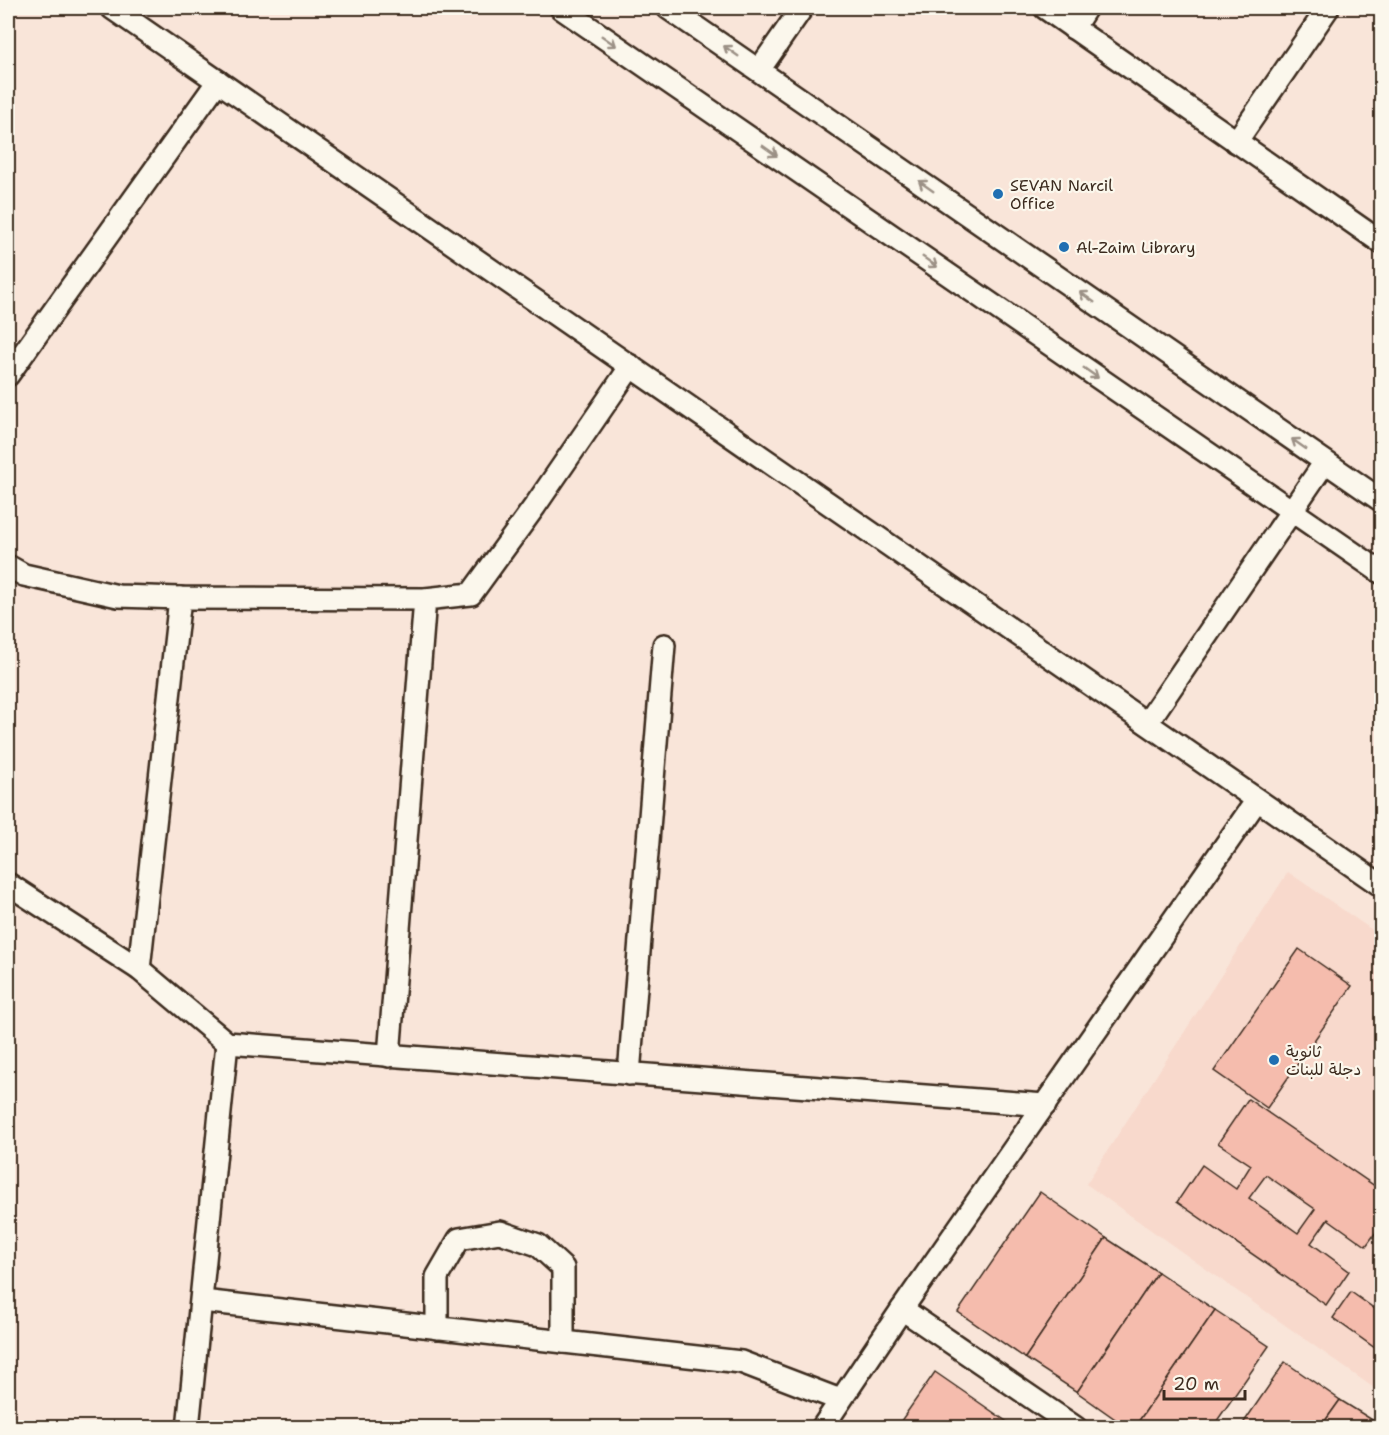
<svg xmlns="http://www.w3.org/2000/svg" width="1389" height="1435" viewBox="0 0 1389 1435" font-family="'Shantell Sans','Playpen Sans Arabic',sans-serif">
<rect width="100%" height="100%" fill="#f9e5d9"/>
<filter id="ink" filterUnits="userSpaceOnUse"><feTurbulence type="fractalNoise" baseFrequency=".0167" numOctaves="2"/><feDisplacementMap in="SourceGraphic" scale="12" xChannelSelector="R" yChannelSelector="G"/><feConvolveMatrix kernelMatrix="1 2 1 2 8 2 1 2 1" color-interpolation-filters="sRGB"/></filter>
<g filter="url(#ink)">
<polygon fill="#f8d9cc" points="1288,872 1381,936 1381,1393 1086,1184"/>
<g fill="#f5bcad" stroke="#3b2a1e" stroke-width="1.5" fill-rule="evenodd">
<polygon points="1299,949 1352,986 1267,1108 1214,1071"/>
<path d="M1248,1099L1382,1191V1224L1366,1246L1328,1219L1311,1243L1349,1271L1326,1305L1177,1202L1202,1165L1236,1189L1251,1165L1218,1143ZM1266,1175L1315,1209L1298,1233L1249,1198Z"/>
<polygon points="1040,1192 1106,1238 1025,1358 958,1312"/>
<polygon points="1106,1238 1158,1272 1077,1392 1025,1358"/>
<polygon points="1158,1272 1215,1310 1134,1428 1128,1428 1077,1392"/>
<polygon points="1351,1292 1382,1314 1382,1353 1333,1318"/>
<polygon points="1215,1310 1269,1346 1212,1428 1134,1428"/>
<polygon points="1285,1362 1340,1400 1320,1428 1240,1428"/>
<polygon points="935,1372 1016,1428 896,1428"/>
<polygon points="1340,1400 1382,1426 1382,1428 1320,1428"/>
</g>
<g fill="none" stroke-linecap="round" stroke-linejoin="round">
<defs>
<g id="minor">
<polyline points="112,8 1382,886"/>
<polyline points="561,8 1382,573"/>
<polyline points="668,8 1382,501"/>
<polyline points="1045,8 1382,243"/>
<polyline points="1073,28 1086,8"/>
<polyline points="759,70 802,8"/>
<polyline points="1236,142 1328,8"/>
<polyline points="8,375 218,81"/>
<polyline points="8,566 24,575 118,596 180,598 425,599 471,594 535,506 631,366"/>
<polyline points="1147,723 1325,462"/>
<polyline points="8,884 139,969 227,1043 1045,1105"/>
<polyline points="139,969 180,598"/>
<polyline points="389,1056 425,599"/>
<polyline points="629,1074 664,645"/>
<polyline points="202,1301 741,1362 840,1400"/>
<polyline points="902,1309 1076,1428"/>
<polyline points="437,1328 437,1277 459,1239 500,1232 538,1245 563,1268 563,1342"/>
<polyline points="188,1428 227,1043"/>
<polyline points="822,1428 902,1309 1257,800"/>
</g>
</defs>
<use href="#minor" stroke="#3b2a1e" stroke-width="26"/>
<use href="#minor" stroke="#fbf7ec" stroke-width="21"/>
</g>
<defs><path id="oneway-shaft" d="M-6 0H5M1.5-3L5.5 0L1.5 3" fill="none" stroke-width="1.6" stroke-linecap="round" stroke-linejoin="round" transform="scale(1.5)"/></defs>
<g stroke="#9b9085">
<use href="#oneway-shaft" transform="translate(609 41) rotate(35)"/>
<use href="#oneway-shaft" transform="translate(731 51) rotate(-145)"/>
<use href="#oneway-shaft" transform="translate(770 151) rotate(35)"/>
<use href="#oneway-shaft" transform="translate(926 186) rotate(-145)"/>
<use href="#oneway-shaft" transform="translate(930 262) rotate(35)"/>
<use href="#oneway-shaft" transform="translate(1087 297) rotate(-145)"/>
<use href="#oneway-shaft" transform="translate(1091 373) rotate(35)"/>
<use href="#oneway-shaft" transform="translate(1299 444) rotate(-145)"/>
</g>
</g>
<g fill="#1f6fb2" stroke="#fbf7ec" stroke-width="2">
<circle cx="998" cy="194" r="6"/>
<circle cx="1064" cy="247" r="6"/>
<circle cx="1274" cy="1060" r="6"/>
</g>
<g text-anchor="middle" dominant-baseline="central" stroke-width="4.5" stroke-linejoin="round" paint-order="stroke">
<g font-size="16" fill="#3b2a1e" stroke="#fbf7ec" text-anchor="start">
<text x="1010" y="185">SEVAN Narcil<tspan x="1010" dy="18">Office</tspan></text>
<text x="1076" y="247">Al-Zaim Library</text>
<text x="1286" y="1051">ثانوية<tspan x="1286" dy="18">دجلة للبنات</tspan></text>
</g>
</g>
<rect width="1389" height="1435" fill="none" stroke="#fbf7ec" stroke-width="30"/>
<rect x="15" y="15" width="1359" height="1405" fill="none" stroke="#3b2a1e" stroke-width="2" filter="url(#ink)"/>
<path d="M1164 1390v9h81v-9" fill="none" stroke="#3b2a1e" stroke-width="3"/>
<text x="1173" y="1390" font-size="18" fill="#3b2a1e" stroke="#fbf7ec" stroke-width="4.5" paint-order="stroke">20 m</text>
</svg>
